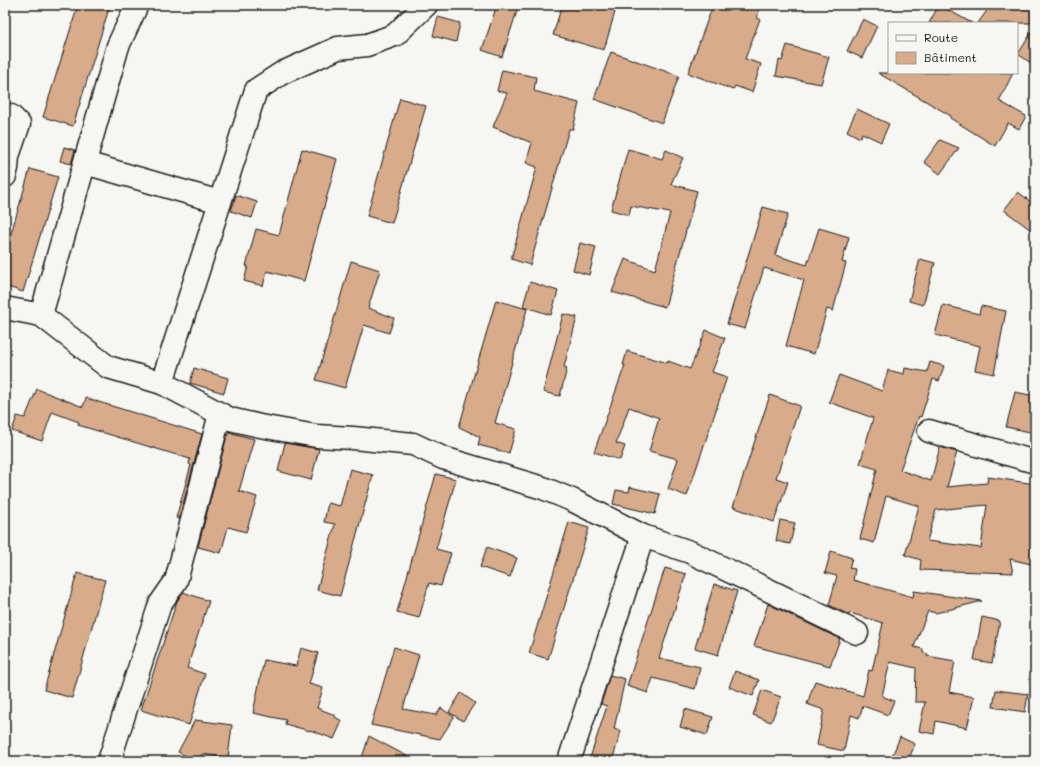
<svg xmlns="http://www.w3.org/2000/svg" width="1040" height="766" viewBox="0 0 1040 766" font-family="Mali,sans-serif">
<rect width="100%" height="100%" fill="#f6f6f2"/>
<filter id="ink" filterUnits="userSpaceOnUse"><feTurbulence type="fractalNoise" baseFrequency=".025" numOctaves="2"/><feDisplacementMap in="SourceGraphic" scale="8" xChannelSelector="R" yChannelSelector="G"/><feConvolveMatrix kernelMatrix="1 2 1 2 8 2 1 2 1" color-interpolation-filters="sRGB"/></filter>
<g filter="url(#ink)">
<g fill="#d8ac8a" stroke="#1c1c1c" fill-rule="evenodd">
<polygon points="78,5 110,5 73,126 43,117"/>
<polygon points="497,5 519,5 502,57 482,50"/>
<polygon points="562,5 617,5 604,50 553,35"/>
<polygon points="713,5 761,5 757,18 760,19 745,59 761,64 752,92 735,86 733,90 688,73"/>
<polygon points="939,5 972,23 929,23"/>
<polygon points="991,5 1035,5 1035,23 978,23"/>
<polygon points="438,17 460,23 456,42 433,36"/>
<polygon points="863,19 877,26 862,58 847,51"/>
<polygon points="1035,27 1035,66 1018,54"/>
<polygon points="787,45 829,57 821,84 776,76 779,60 782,61"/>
<polygon points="611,52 679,76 662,123 594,99"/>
<polygon points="502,70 536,77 534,91 579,103 573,129 569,129 530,265 511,259 537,167 526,163 532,143 493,127 507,93 497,91"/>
<polygon points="878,73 1013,73 999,101 1026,116 1019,129 1008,123 995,146 950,118 951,116"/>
<polygon points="400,98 426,106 392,223 367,216"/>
<polygon points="857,109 889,124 881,142 862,133 860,138 847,131"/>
<polygon points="940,140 959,148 940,174 924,162"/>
<polygon points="64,147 75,150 71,164 60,161"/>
<polygon points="302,149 337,159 304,281 267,271 263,286 244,281 248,266 246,266 256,229 279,235"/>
<polygon points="628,149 662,159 666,150 683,158 671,184 697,191 665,307 612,292 625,259 655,270 670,213 631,206 629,215 611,210"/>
<polygon points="30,169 58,177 23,292 5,286 5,254"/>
<polygon points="1018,192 1035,205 1035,233 1004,210"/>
<polygon points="236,195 257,202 252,218 231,211"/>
<polygon points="763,207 788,214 775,255 807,265 819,228 849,237 842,262 846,263 833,311 827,309 814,354 786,346 804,280 764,268 745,329 727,324"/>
<polygon points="580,243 596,247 589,275 573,270"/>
<polygon points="920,259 935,263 923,305 909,301"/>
<polygon points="351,261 380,270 368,308 394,318 389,333 364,325 345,388 316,380"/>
<polygon points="530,282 558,291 551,315 523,306"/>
<polygon points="496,300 527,309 495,423 516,429 509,453 478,445 480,437 459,427"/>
<polygon points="943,305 979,314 981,306 1006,311 994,374 975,370 980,346 935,335"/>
<polygon points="563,314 577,317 564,367 567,368 560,396 543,392"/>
<polygon points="706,330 725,338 712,372 727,377 687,496 668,489 678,459 649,451 659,418 629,407 616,443 625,446 620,460 594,452 625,365 623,365 627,351 668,363 668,361 690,369"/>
<path d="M930,362L944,366L939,381L933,379L921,417L919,416L900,470L931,481L940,447L957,452L947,487L987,483L988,477L1035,484V565L1010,559L1013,573L920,570L921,560L905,555L919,506L886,496L874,543L860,539L877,469L860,464L873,418L829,402L839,375L882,391L888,370L904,374L905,368L927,372ZM987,505L981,548L927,541L936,510Z"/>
<polygon points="194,368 228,378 224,393 190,383"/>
<polygon points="37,389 83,407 86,398 202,434 179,519 176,518 191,465 189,464 190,459 78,425 79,422 52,412 42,441 12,431 17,416 25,418"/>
<polygon points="1015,392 1035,396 1035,433 1006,427"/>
<polygon points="770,395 800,406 776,478 788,482 774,522 733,507"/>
<polygon points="228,432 254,439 239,491 257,497 246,532 228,527 221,553 198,547"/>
<polygon points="285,443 319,449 311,480 278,471"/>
<polygon points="350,469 373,475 340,596 317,590 335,524 324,522 328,503 340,506"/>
<polygon points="436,474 456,479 436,549 451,553 441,586 429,583 419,618 397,612"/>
<polygon points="630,487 660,494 655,514 613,504 616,490 629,492"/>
<polygon points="780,520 795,523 790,544 776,541"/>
<polygon points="569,522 589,528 548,659 529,653"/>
<polygon points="487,547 517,558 510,577 480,567"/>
<polygon points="831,551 852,558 849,568 855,569 853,580 913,597 914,591 982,601 936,613 928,611 914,647 923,649 923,653 928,654 927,656 955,661 949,692 974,697 967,728 936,721 934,734 919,731 925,702 915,702 916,668 890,662 882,696 894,701 888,715 863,706 859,718 851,715 844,751 817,745 824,710 807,704 815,681 863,696 869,670 872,671 883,623 850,613 849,615 829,605 837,576 825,573"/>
<polygon points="665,568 686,574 659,658 700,667 695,689 653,678 648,693 627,686"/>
<polygon points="77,573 105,580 72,698 44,690"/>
<polygon points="714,584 737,591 718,655 695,648"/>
<polygon points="183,592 209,601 187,668 205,674 189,725 141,710 177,601"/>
<polygon points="768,604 840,639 830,666 754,646"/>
<polygon points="982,617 1000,621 992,663 974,660"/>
<polygon points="394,647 419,655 403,709 436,715 441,708 454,717 440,739 371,725"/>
<polygon points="301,648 318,653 309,684 323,688 317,708 335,715 335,717 342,721 334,739 310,730 310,731 285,724 286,720 253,713 264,660 296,666"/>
<polygon points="735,671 759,680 753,696 729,687"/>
<polygon points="610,675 625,679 614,729 621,731 612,761 589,761 607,706 601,704"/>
<polygon points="762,690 781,697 771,722 753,715"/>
<polygon points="996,690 1028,694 1025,712 993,707"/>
<polygon points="461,693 475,703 463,721 449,712"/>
<polygon points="685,709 713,717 707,735 680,727"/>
<polygon points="195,720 232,725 228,758 202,754 199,761 195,761 178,752"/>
<polygon points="369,736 416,761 361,761"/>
<polygon points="900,737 915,744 908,761 890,761"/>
</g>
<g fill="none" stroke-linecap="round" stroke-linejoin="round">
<defs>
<g id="minor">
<polyline points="5,114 11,116 19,124 8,156 7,168 5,176"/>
<polyline points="85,163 220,202"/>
<polyline points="5,308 41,315 108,367 162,383 230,419 260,426 316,436 353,438 413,444 443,458 543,488 572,500 643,536 690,552 857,633"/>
<polyline points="41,315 118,46 137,5"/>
<polyline points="162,383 256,90 282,73 338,48 367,45 395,35 426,5"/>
<polyline points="929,431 1035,462"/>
<polyline points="109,761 160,604 176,581 220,414"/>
<polyline points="569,761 643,536"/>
</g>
</defs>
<use href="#minor" stroke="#1c1c1c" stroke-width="25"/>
<use href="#minor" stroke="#f6f6f2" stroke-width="22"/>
</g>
</g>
<rect width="1040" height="766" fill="none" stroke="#f6f6f2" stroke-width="20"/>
<rect x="10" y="10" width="1020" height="746" fill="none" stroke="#1c1c1c" stroke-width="1.5" filter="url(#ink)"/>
<rect x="888" y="22" width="130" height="52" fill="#f6f6f2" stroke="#9f9f9c"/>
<rect x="896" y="35" width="20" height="6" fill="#f6f6f2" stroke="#9f9f9c"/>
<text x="924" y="42" font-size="12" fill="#1c1c1c">Route</text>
<rect x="896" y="52" width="20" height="12" fill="#d8ac8a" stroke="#9f9f9c"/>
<text x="924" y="62" font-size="12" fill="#1c1c1c">Bâtiment</text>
</svg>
